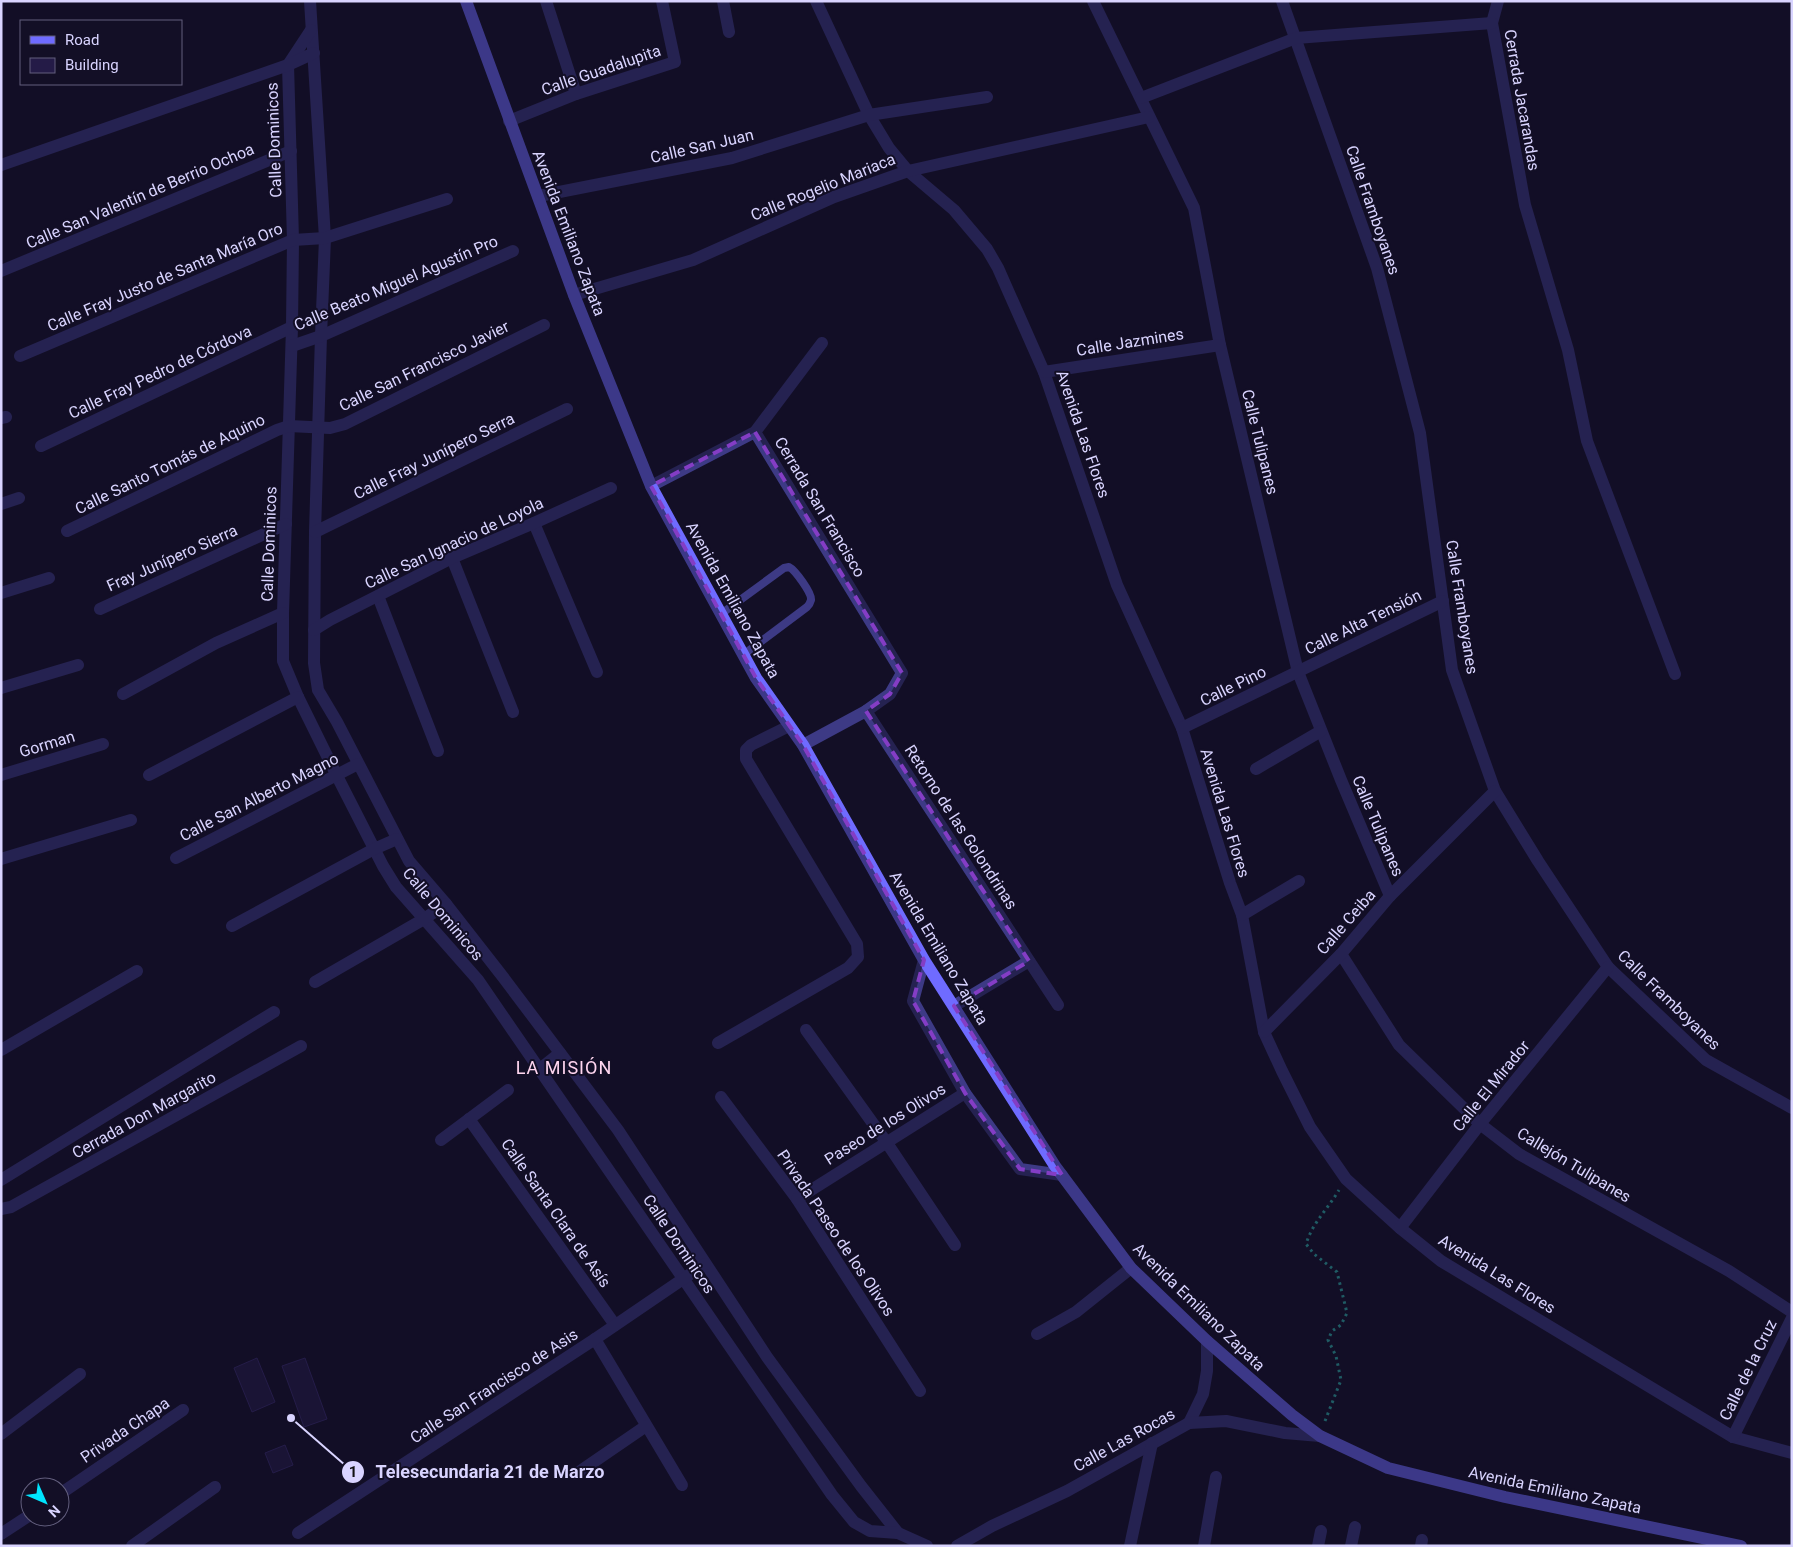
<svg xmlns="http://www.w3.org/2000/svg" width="1793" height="1547" viewBox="0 0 1793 1547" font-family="Roboto,sans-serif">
<rect width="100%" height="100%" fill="#130f26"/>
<g fill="#241b47" stroke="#3b2d73">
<polygon points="257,1358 275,1402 252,1412 234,1368"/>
<polygon points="305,1358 327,1419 304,1427 282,1366"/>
<polygon points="285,1445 293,1465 273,1473 265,1453"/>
</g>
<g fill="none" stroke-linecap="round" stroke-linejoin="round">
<path stroke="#2fb8b0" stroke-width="3" stroke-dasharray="2.5 4" stroke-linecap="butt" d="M1325,1421L1341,1380L1336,1356L1328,1340L1332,1331L1341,1325L1347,1313L1337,1272L1314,1254L1306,1244C1313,1222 1327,1210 1339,1190"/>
<path stroke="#3d3a85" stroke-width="8" d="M721,614L784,568L789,567C795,570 812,593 811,600C810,604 809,605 807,607L743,655"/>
<g stroke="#3d3a85" stroke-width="12">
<polyline points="310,1 325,238 321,336 315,532 314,663 318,690 337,722 409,861 446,904 503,977 618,1130 767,1357 861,1486 898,1533"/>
<polyline points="546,1 576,94"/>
<polyline points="723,1 729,32"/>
<polyline points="816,1 869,115 889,148 908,171 954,210 987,249 998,268 1044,372 1117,585 1182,728 1230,883 1242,915 1264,1032 1282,1071 1310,1127 1346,1179 1400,1228 1441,1261 1733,1437 1792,1453"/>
<polyline points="1093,1 1194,208 1220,345 1298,672 1341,780 1390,896"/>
<polyline points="1282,1 1377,268 1420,433 1452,670 1495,791 1538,861 1608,967 1706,1060 1792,1108"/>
<polyline points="1498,1 1492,23 1525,205 1568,350 1587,441 1675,674"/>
<polyline points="311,30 288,65 293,240 292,327 283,613 283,661 298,697 336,774 383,866 396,887 478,980 832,1495 854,1522 870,1531 898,1533 927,1546"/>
<polyline points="1141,98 1296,38 1492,23"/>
<polyline points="509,121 576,94 675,62 662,1"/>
<polyline points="1,165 288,65 314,53"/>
<polyline points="539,196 732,158 869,115 987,97"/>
<polyline points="1,271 291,151"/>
<polyline points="574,295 693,260 834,197 908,171 1149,117"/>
<polyline points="292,346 321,336 513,251"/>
<polyline points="20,356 293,240 325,238 447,199"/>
<polyline points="1044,372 1220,345"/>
<polyline points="1,418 6,417"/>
<polyline points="755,432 902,673 890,694 866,711 803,745"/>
<polyline points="41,446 292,327"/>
<polyline points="651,486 755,432 822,343"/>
<polyline points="1,504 19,498"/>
<polyline points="534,523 597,672"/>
<polyline points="67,531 277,430 289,426 330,428 345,424 544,325"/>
<polyline points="315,532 567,409"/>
<polyline points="452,558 513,712"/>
<polyline points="1,593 49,578"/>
<polyline points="378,596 438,751"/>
<polyline points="100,609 286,524"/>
<polyline points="314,630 330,620 452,558 534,523 611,488"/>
<polyline points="1,688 78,665"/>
<polyline points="123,694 216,643 283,613"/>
<polyline points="866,711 1058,1005"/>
<polyline points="1182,728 1443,601"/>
<polyline points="1256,769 1321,731"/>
<polyline points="1,775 103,744"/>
<polyline points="149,775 298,697"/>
<polyline points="176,858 358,764"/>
<polyline points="1,859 131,820"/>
<polyline points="1242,915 1299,881"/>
<polyline points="232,926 374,849 397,839"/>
<polyline points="1341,954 1399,1045 1480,1124 1519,1154 1729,1271 1792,1312"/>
<polyline points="924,960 913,1001 965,1093 1020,1169 1062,1175"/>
<polyline points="315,982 424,919 446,904"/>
<polyline points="954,1006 1029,961"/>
<polyline points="806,1030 887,1143 955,1245"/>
<polyline points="1264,1032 1341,954 1390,896 1495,791"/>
<polyline points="718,1043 848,968 858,957 857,944 746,759 746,750 751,745 789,726"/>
<polyline points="1,1050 137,971"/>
<polyline points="540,1069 560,1053"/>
<polyline points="721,1097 797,1199 920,1391"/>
<polyline points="469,1119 615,1325"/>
<polyline points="441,1140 508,1090"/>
<polyline points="1,1180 274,1012"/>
<polyline points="797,1199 965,1093"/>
<polyline points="1,1209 11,1207 301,1046"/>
<polyline points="1400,1228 1480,1124 1608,967"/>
<polyline points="1037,1334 1076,1312 1131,1268"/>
<polyline points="595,1339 682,1485"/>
<polyline points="1189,1423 1203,1394 1207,1371 1207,1341"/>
<polyline points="1,1434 80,1374"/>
<polyline points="1733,1437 1792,1318"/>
<polyline points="576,1474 646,1426"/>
<polyline points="60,1494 183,1410"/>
<polyline points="298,1533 595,1339 705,1264"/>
<polyline points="1,1534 30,1515"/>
<polyline points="132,1546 215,1487"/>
<polyline points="957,1546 992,1526 1067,1491 1189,1423 1226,1421 1285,1433 1320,1436"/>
<polyline points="1130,1546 1152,1443"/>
<polyline points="1204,1546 1216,1477"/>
<polyline points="1318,1546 1321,1531"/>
<polyline points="1351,1546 1355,1527"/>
<polyline points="1421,1546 1422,1540"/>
</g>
<polyline stroke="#6f6bff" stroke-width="12" points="466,1 574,295 651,486 756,678 803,745 924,960 1055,1166 1131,1268 1207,1341 1292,1415 1320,1436 1388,1468 1505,1497 1741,1546"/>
</g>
<path d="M0 0H1793V1547H0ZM755,432L902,673L890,694L866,711L1029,961L954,1006L1062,1175L1020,1169L965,1093L913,1001L924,960L803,745L756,678L651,486Z" fill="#130f26" fill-opacity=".55" fill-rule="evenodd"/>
<path fill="none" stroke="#843dc5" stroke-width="4" stroke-dasharray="10 6" stroke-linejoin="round" d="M755,432L902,673L890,694L866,711L1029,961L954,1006L1062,1175L1020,1169L965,1093L913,1001L924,960L803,745L756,678L651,486Z"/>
<g text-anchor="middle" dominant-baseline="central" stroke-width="4" stroke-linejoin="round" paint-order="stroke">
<g font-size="16" fill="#d9d4ff" stroke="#130f26">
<text transform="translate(601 70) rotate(-19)">Calle Guadalupita</text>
<text transform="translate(1522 100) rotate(80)">Cerrada Jacarandas</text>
<text transform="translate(274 140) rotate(-92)">Calle Dominicos</text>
<text transform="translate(702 146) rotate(-13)">Calle San Juan</text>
<text transform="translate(823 187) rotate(-22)">Calle Rogelio Mariaca</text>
<text transform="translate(140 196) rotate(-23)">Calle San Valentín de Berrio Ochoa</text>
<text transform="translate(1373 210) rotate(71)">Calle Framboyanes</text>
<text transform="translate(569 233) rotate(69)">Avenida Emiliano Zapata</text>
<text transform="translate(165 277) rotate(-23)">Calle Fray Justo de Santa María Oro</text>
<text transform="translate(396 283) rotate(-23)">Calle Beato Miguel Agustín Pro</text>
<text transform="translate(1130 342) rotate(-9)">Calle Jazmines</text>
<text transform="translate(424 366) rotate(-26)">Calle San Francisco Javier</text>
<text transform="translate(160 372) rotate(-25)">Calle Fray Pedro de Córdova</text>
<text transform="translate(1083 434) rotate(71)">Avenida Las Flores</text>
<text transform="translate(1260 442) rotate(76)">Calle Tulipanes</text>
<text transform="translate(434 456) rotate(-26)">Calle Fray Junípero Serra</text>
<text transform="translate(170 464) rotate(-26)">Calle Santo Tomás de Aquino</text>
<text transform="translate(820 507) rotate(59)">Cerrada San Francisco</text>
<text transform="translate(454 543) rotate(-25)">Calle San Ignacio de Loyola</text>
<text transform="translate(269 544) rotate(-88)">Calle Dominicos</text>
<text transform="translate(172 558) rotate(-24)">Fray Junípero Sierra</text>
<text transform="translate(733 600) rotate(61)">Avenida Emiliano Zapata</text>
<text transform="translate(1462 607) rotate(81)">Calle Framboyanes</text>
<text transform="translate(1363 622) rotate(-26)">Calle Alta Tensión</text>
<text transform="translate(1233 686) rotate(-26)">Calle Pino</text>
<text transform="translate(47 744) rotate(-17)">Gorman</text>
<text transform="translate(259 797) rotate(-27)">Calle San Alberto Magno</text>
<text transform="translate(1225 813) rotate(73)">Avenida Las Flores</text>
<text transform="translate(1378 826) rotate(67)">Calle Tulipanes</text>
<text transform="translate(961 827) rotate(57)">Retorno de las Golondrinas</text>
<text transform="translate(443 914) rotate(50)">Calle Dominicos</text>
<text transform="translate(1346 922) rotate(-49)">Calle Ceiba</text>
<text transform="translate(939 948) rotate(59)">Avenida Emiliano Zapata</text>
<text transform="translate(1669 1000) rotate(44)">Calle Framboyanes</text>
<text transform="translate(1491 1086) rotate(-51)">Calle El Mirador</text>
<text transform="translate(144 1115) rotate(-29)">Cerrada Don Margarito</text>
<text transform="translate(885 1124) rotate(-32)">Paseo de los Olivos</text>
<text transform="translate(1574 1165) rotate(31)">Callejón Tulipanes</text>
<text transform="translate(556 1213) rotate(55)">Calle Santa Clara de Asís</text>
<text transform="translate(836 1233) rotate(56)">Privada Paseo de los Olivos</text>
<text transform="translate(679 1244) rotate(56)">Calle Dominicos</text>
<text transform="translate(1497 1274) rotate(32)">Avenida Las Flores</text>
<text transform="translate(1199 1307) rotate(44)">Avenida Emiliano Zapata</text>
<text transform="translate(1748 1370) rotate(-64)">Calle de la Cruz</text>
<text transform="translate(494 1386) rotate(-33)">Calle San Francisco de Asis</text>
<text transform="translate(125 1430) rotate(-34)">Privada Chapa</text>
<text transform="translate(1124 1440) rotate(-29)">Calle Las Rocas</text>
<text transform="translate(1555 1490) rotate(12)">Avenida Emiliano Zapata</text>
</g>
<g font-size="18" letter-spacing="1" fill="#ffd6f0" stroke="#130f26">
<text x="564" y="1067">LA MISIÓN</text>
</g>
</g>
<path fill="none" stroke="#d9d4ff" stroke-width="2" d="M291 1418L353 1472"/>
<g fill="#d9d4ff" stroke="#130f26" stroke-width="2">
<circle cx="291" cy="1418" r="5"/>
<circle cx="353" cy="1472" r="12"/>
</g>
<g font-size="15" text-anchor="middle" font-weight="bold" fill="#111">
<text x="353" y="1477">1</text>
</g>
<g font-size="18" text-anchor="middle" font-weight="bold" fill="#d9d4ff" stroke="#130f26" stroke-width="4" stroke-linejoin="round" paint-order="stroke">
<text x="490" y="1478">Telesecundaria 21 de Marzo</text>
</g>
<rect width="1793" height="1547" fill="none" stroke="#d9d4ff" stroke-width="5"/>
<rect x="20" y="20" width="162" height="65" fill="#130f26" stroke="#625e7d"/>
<rect x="30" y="36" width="25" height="8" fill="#6f6bff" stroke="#625e7d"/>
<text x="65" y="45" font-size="15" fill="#d9d4ff">Road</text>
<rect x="30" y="58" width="25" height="15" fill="#241b47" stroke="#625e7d"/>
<text x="65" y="70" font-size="15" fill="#d9d4ff">Building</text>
<g transform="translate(45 1502) rotate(135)"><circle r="24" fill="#130f26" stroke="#625e7d"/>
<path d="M0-4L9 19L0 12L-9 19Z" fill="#00e5ff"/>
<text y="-8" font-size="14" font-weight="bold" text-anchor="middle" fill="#d9d4ff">N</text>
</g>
</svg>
